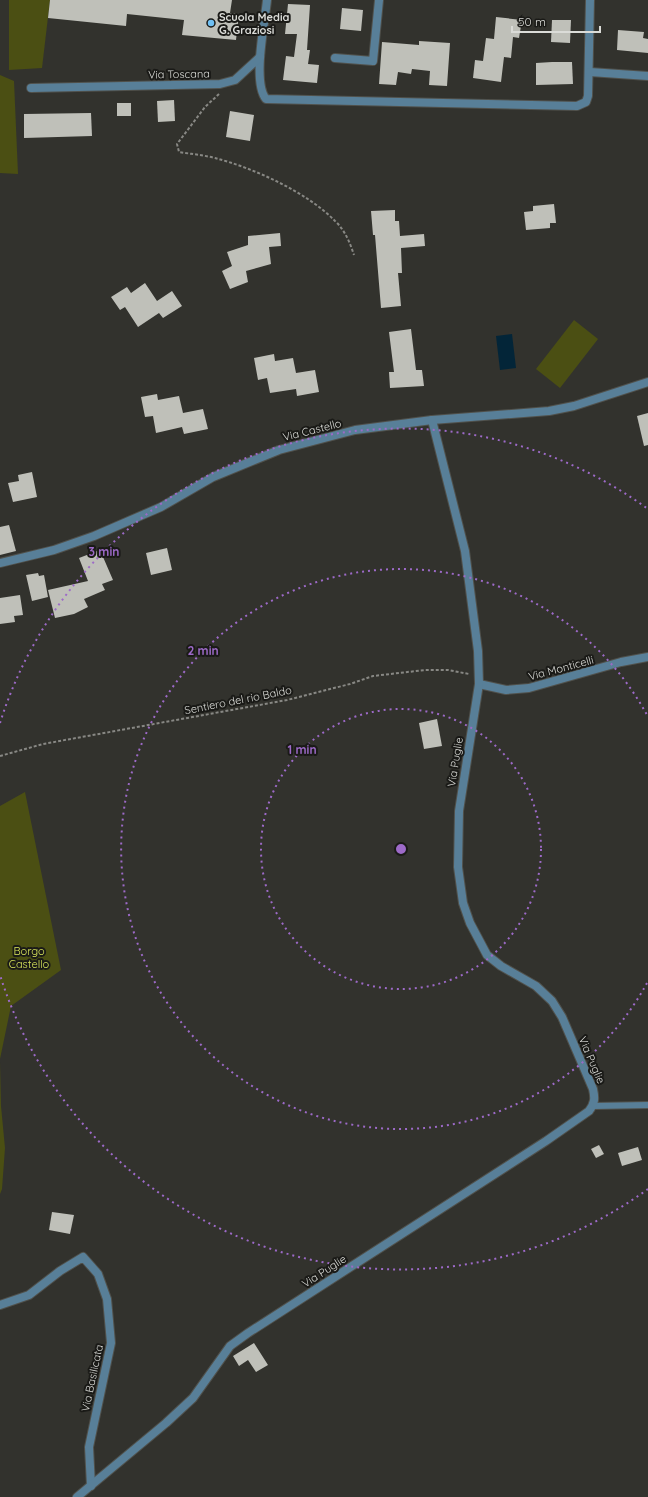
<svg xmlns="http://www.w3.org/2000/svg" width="648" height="1497" viewBox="0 0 648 1497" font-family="Quicksand,sans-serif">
<rect width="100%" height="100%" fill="#32322d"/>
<g fill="#4b4f13">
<polygon points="9,0 50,0 42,68 9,70"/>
<polygon points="0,75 14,81 18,174 0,173"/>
<polygon points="574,320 598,339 560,388 536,369"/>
<polygon points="25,792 61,970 11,1006 0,1059 0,806"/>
<polygon points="0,1062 1,1106 5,1148 2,1189 0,1194"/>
</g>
<polygon fill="#032538" points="512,334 516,368 500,370 496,336"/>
<g fill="#bfc0b9">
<polygon points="50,0 232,0 230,13 239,14 236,40 182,35 184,20 127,14 126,26 48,18"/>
<polygon points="288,4 310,5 307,50 310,50 308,64 319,65 317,83 283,80 286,56 294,57 297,34 285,34"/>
<polygon points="342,8 363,10 361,31 340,29"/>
<polygon points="496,17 522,20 519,38 513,37 511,58 504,57 501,82 473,78 475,60 483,61 486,38 494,39"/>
<polygon points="552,20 571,20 570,43 551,42"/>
<polygon points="618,30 644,32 643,38 648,39 648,53 617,50"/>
<polygon points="419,41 450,43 447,86 429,85 430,71 412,69 411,74 398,72 396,85 379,84 382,42 419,45"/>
<polygon points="552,62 572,62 573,84 536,85 536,63"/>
<polygon points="174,100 175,121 158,122 157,101"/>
<rect x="117" y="103" width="14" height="13"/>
<polygon points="230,111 254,115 250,141 226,137"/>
<polygon points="91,113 92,136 24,138 24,114"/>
<polygon points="554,204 556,223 550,223 550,228 526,230 524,212 533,211 533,206"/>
<polygon points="395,210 395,221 399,221 400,236 424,234 425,246 401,248 402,273 398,273 401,306 381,308 375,235 373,235 371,211"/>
<polygon points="280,233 281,246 269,247 271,264 246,271 248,282 230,289 222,271 232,266 227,252 248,245 248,236"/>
<polygon points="145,283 157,301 172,291 182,306 163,318 159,313 138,327 125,307 120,310 111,297 127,287 131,293"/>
<polygon points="411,329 416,370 422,370 424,386 390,388 389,372 394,372 389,332"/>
<polygon points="274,354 275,361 293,358 296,373 315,370 319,392 297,396 296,389 270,393 267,378 258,380 254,358"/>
<polygon points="157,394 158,400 179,396 183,413 203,409 208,429 184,434 182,427 156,433 153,416 145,417 141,397"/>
<polygon points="648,413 648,445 644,446 637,416"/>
<polygon points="32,472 37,497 13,502 8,483 19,481 18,475"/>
<polygon points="9,525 16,551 0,555 0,527"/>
<polygon points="167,548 172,570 151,575 146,553"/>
<polygon points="100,550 113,580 102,584 105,590 84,599 88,607 74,614 55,618 48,590 88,581 79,558"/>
<polygon points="38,573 39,576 44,575 48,597 32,601 26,575"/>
<polygon points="20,595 23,615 14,616 15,622 0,624 0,598"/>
<polygon points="437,719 442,746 424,749 419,723"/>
<polygon points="599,1145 604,1154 596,1158 591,1149"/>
<polygon points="638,1147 642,1160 622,1166 618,1153"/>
<polygon points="52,1212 74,1215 70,1234 49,1230"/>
<polygon points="254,1343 268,1365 256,1372 248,1360 239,1366 233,1356"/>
</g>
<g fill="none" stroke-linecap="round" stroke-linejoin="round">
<defs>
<polyline id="service" points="593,1106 648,1105"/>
<polyline id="pedestrian" points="479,684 506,690 529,688 621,662 648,657"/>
<g id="minor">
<path d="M267,0C265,22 252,82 266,99L577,106L586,102L588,96L590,0"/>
<polyline points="335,58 373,61 379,0"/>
<polyline points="590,72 648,76"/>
<polyline points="31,88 220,84 235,80 260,57"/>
<polyline points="0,563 54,550 94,536 161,507 213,477 279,450 355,430 432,420 549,411 574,406 648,382"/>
<polyline points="0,1305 29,1295 60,1271 83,1257 98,1274 107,1299 111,1343 89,1447 91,1486"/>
<path d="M77,1497L166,1423L193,1398L230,1346L248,1333L546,1141L589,1111C595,1103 595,1098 593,1089L562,1017L552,1001L536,986L501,966L487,955L470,923L463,903L458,867L459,811L479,684L478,651L465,551L432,420"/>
</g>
</defs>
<use href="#service" stroke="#50514c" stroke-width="8"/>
<use href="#pedestrian" stroke="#50514c" stroke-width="10"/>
<use href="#minor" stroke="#50514c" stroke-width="10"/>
<g stroke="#888884" stroke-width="2" stroke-dasharray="3 2" stroke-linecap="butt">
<path d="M219,94L205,107L177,144L179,152C191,154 203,155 215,158C253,168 307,192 335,221C345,230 350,243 354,255"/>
<polyline points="0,756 43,744 287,700 350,684 373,676 425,670 448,670 469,674"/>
</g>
<use href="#service" stroke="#587f98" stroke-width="6"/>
<use href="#pedestrian" stroke="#587f98" stroke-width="8"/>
<use href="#minor" stroke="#587f98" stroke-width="8"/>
</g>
<g fill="none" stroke="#9d6ac8" stroke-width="2" stroke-dasharray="2 4">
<circle cx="401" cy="849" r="140"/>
<path d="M647 983A280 280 0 1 1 647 715"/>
<path d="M648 1189A420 420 0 0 1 0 975M0 723A420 420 0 0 1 648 509"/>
</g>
<circle fill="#70c1f4" stroke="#1a1a17" stroke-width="1.5" cx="211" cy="23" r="4"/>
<g text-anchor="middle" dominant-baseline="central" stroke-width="4" stroke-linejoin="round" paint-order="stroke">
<g font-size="11" font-weight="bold" fill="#dbdcd8" stroke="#1a1a17" text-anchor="start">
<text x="219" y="17">Scuola Media<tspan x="219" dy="13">G. Graziosi</tspan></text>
</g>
<g font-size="11" fill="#dbdcd8" stroke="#1a1a17">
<text transform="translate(179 74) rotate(-1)">Via Toscana</text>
<text transform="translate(312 430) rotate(-14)">Via Castello</text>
<text transform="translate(561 668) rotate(-15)">Via Monticelli</text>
<text transform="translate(238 700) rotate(-11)">Sentiero del rio Baldo</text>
<text transform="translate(455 762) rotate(-81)">Via Puglie</text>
<text transform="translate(592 1060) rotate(67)">Via Puglie</text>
<text transform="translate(324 1271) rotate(-33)">Via Puglie</text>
<text transform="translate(92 1378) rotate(-78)">Via Basilicata</text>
</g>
<g font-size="11" fill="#d9e55b" stroke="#1a1a17">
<text x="29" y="951">Borgo<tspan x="29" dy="13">Castello</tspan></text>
</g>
</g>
<circle cx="401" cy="849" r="6" fill="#9d6ac8" stroke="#1a1a17" stroke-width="2"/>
<g font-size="12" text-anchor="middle" font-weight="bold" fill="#9d6ac8" stroke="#1a1a17" stroke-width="4" stroke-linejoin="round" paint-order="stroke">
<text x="104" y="556">3 min</text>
<text x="203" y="655">2 min</text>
<text x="302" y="754">1 min</text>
</g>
<path d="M512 26v6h88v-6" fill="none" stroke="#dbdcd8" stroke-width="2"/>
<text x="518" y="26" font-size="12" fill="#dbdcd8" stroke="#1a1a17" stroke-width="3" paint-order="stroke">50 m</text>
</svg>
